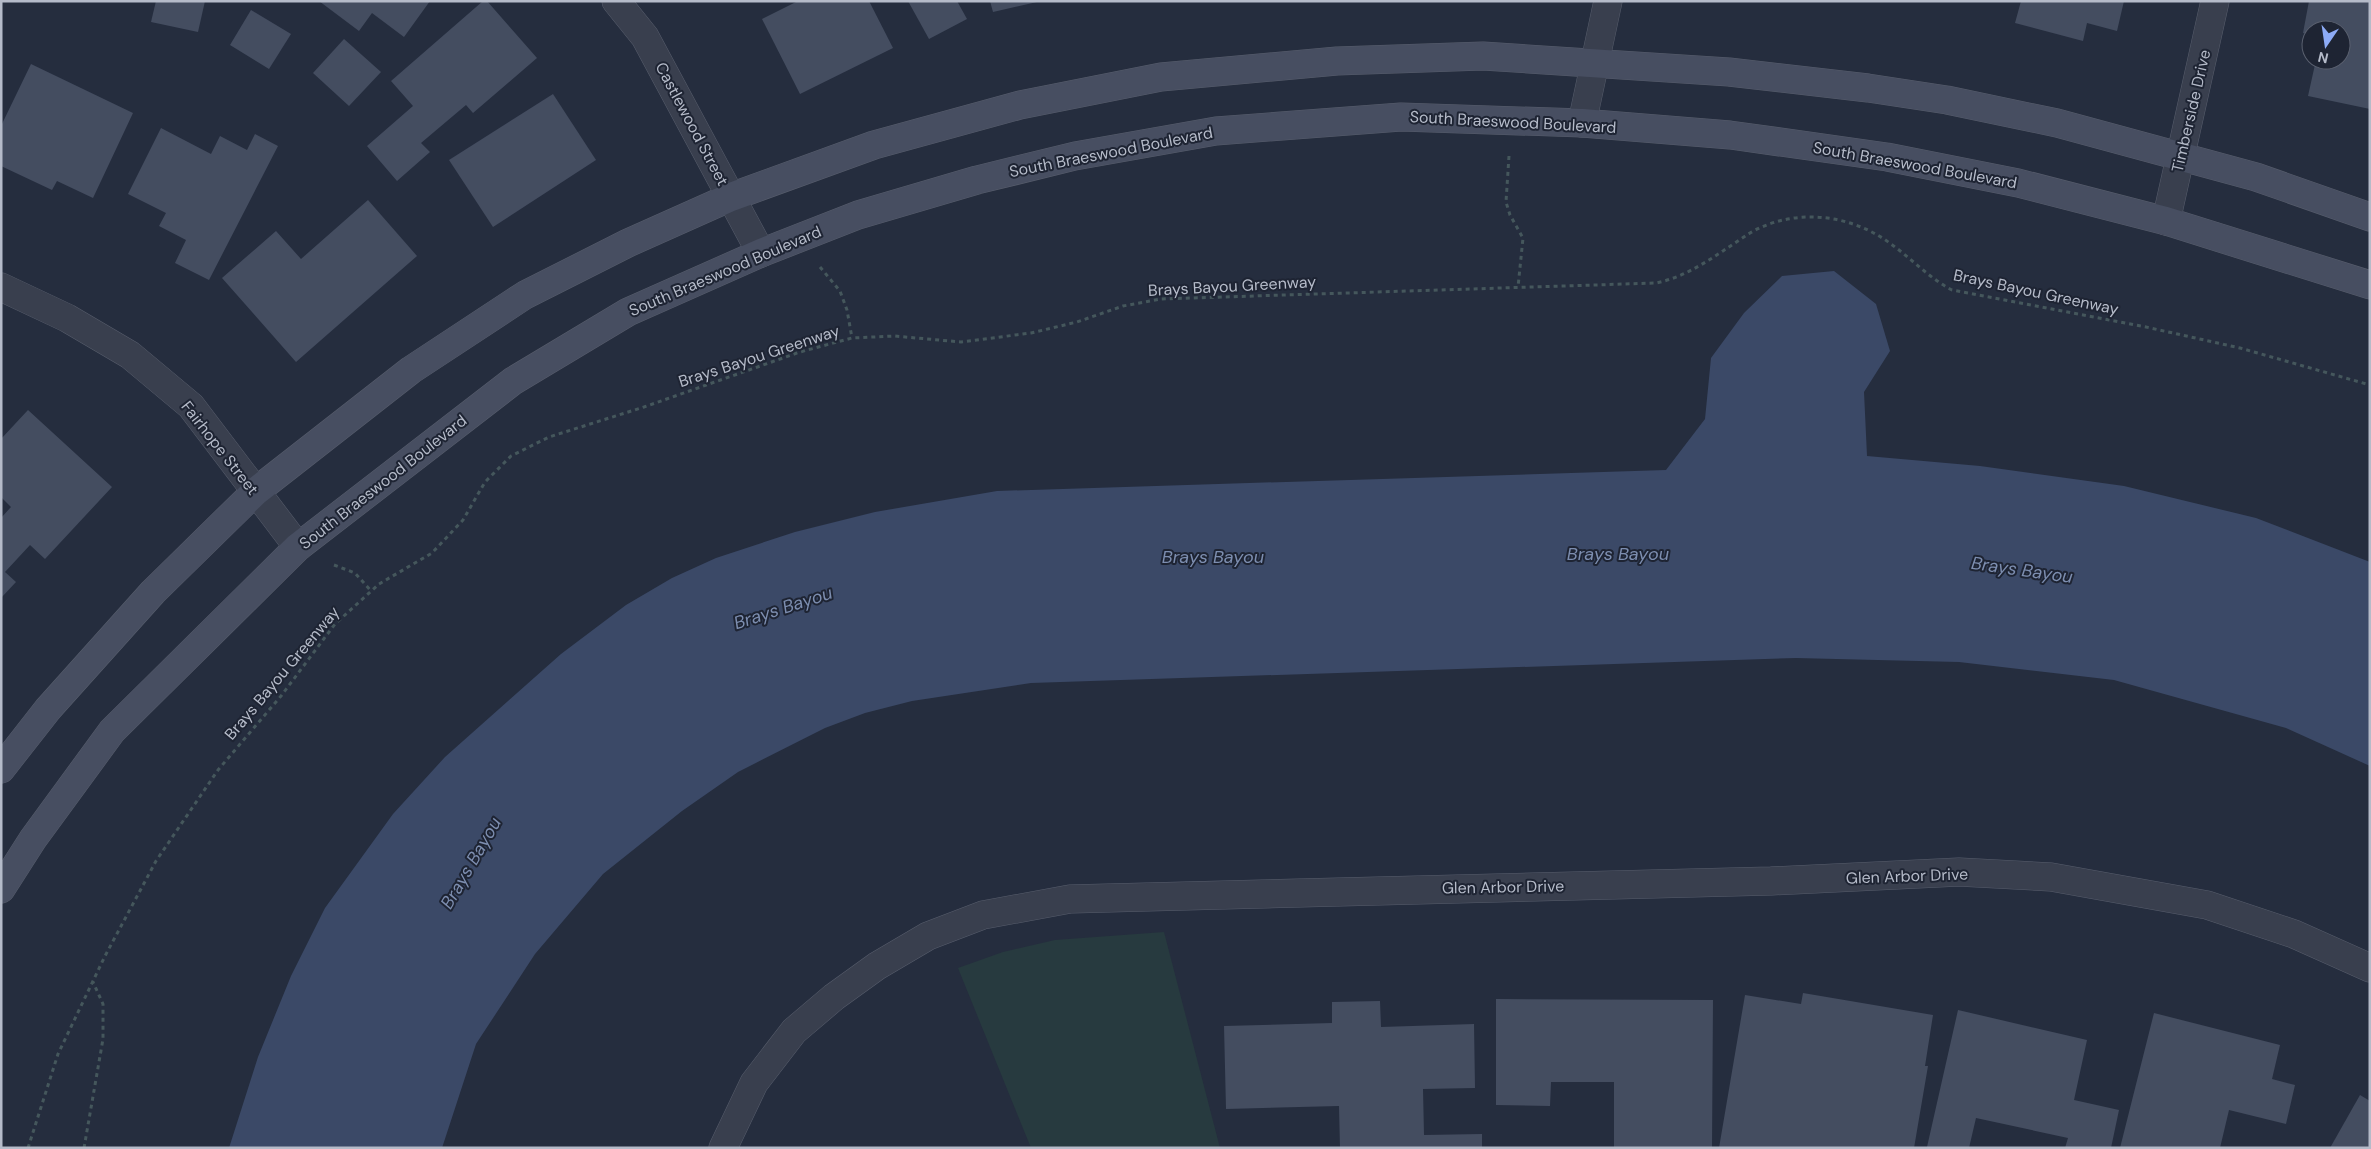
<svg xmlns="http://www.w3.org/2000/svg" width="2371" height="1149" viewBox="0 0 2371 1149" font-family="'DM Sans',sans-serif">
<rect width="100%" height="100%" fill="#252d3e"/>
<polygon fill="#273a3f" points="1164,932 1220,1148 1031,1148 958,968 1003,952 1055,940"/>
<polygon fill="#3b4967" points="1834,271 1876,304 1890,351 1864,392 1867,456 1980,466 2124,486 2256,518 2370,562 2370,766 2286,728 2114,680 1959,662 1796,658 1031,683 912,701 865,713 825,728 738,772 682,811 603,874 535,954 476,1044 442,1148 229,1148 258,1057 291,976 325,908 393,814 445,757 561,654 626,605 672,578 716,558 795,532 875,512 997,491 1666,470 1705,419 1711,358 1744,313 1782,276"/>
<g fill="#444d60">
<polygon points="156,1 205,1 198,32 151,22"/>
<polygon points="319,1 430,1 404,37 372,13 359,31"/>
<polygon points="483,1 487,1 537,58 473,113 466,105 421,143 430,152 397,181 367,146 413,106 391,81"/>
<polygon points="798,1 869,1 893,48 800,94 762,19"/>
<polygon points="908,1 957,1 967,19 929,39"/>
<polygon points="990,1 1037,1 1037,2 993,12"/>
<polygon points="2021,1 2124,1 2117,31 2087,23 2083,41 2015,23"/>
<polygon points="2309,1 2370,1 2370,109 2308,96 2316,60 2341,60 2341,30 2311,30 2311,35 2303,33"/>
<polygon points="251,10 291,34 269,69 230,45"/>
<polygon points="344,39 381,72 349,106 313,73"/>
<polygon points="31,64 133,113 93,198 57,181 52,190 1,166 1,126"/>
<polygon points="553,94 596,160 493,227 449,160"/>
<polygon points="161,128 211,154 220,136 247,150 255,134 278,146 209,280 175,263 186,240 159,226 166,213 128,194"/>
<polygon points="368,200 417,256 296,362 222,278 276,231 301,259"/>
<polygon points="28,410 112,487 45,559 30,545 5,572 16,582 1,598 1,518 11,507 1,497 1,439"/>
<polygon points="1803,993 1933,1015 1925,1066 1928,1066 1914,1148 1719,1148 1745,995 1801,1004"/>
<polygon points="1496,999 1713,1000 1712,1148 1614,1148 1614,1082 1551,1082 1550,1106 1496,1105"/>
<polygon points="1380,1001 1381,1027 1474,1024 1475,1088 1423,1089 1424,1135 1482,1134 1482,1148 1340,1148 1339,1106 1226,1109 1224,1026 1332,1023 1332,1002"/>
<polygon points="1958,1010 2087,1040 2074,1100 2119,1110 2111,1148 2065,1148 2068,1138 1976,1118 1969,1148 1927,1147"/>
<polygon points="2154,1013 2280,1045 2272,1079 2295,1085 2286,1124 2229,1110 2220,1148 2120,1148"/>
<polygon points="2360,1095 2370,1101 2370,1148 2330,1148"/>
</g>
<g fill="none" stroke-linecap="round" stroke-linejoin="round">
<defs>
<g id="minor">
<polyline points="616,1 645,37 761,253"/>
<polyline points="1582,123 1608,1"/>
<polyline points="2166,221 2215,1"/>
<polyline points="1,287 67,318 130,355 191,406 298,547"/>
<polyline points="723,1148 754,1083 794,1031 834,997 877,966 928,936 983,915 1070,899 1771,881 1959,872 2051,877 2207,905 2294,934 2370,968"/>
</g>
<g id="secondary">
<polyline points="1,769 48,709 153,592 255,492 411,370 525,295 628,243 731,197 874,145 1020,105 1161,77 1337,61 1483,56 1729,72 1868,88 1947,100 2057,123 2256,177 2370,217"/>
<polyline points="1,889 33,839 112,731 298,547 513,381 628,312 761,253 858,215 977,180 1075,156 1216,131 1401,117 1582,123 1730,135 1887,157 2018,183 2166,221 2370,285"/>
</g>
</defs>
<use href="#minor" stroke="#575d6c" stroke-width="29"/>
<use href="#secondary" stroke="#575d6c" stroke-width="29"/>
<g stroke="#45575c" stroke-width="3" stroke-dasharray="4 4" stroke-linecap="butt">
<polyline points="1509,156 1506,202 1510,215 1523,238 1518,287"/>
<polyline points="820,267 840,291 847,310 852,338"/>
<polyline points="334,565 355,573 371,591"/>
<path d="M28,1148L58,1054L105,956L156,861L218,770L281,696L335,624L379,584L432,553L463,520L485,482L511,456L549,437L644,407L800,352L852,338L894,336L961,342L1031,333L1077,322L1123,306L1161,299L1656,283C1691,276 1720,252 1750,233C1795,207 1851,214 1891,244C1912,259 1929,278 1952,290L2146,327L2240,348L2370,385"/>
<polyline points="84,1148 103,1039 103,1004 93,982"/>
</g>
<use href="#minor" stroke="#393f4e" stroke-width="28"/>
<use href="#secondary" stroke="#474e61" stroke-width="28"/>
</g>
<g text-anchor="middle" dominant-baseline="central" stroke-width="4" stroke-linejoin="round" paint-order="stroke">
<g font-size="16" fill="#b5bbc9" stroke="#1e2433">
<text transform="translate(2191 111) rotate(-77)">Timberside Drive</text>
<text transform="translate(1513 122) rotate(3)">South Braeswood Boulevard</text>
<text transform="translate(692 124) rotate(62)">Castlewood Street</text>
<text transform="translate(1111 152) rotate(-11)">South Braeswood Boulevard</text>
<text transform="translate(1915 165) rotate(10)">South Braeswood Boulevard</text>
<text transform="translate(725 271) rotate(-23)">South Braeswood Boulevard</text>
<text transform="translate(1232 286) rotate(-3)">Brays Bayou Greenway</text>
<text transform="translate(2036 292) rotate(12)">Brays Bayou Greenway</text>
<text transform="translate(759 356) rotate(-18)">Brays Bayou Greenway</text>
<text transform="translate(220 448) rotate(52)">Fairhope Street</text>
<text transform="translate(383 482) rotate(-38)">South Braeswood Boulevard</text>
<text transform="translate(282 673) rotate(-50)">Brays Bayou Greenway</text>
<text transform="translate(1907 876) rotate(-2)">Glen Arbor Drive</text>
<text transform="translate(1503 887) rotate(-1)">Glen Arbor Drive</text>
</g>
<g font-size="18" font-style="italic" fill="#7d8eb0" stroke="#1e2433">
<text x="1618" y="554">Brays Bayou</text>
<text x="1213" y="557">Brays Bayou</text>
<text transform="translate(2022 570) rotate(8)">Brays Bayou</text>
<text transform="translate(783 608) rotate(-18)">Brays Bayou</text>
<text transform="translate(471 863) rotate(-60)">Brays Bayou</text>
</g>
</g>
<rect width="2371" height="1149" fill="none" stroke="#b5bbc9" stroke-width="5"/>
<g transform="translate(2326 45) rotate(193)"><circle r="24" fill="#1e2433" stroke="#5a606f"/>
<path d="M0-4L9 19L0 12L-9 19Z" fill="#8dabf6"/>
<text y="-8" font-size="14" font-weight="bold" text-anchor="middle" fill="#b5bbc9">N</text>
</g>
</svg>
